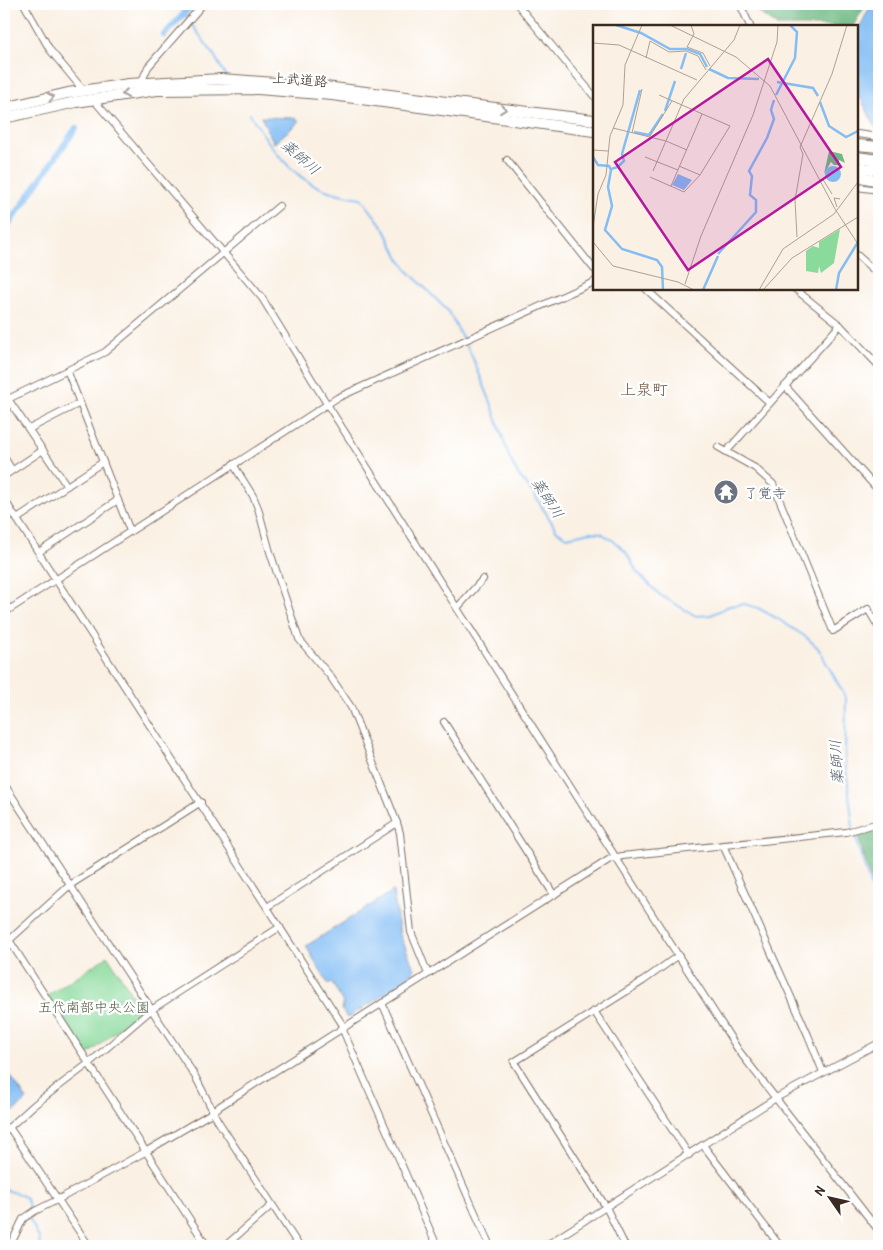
<svg xmlns="http://www.w3.org/2000/svg" width="883" height="1250" viewBox="0 0 883 1250" font-family="'Patrick Hand','Klee One',sans-serif">
<rect width="100%" height="100%" fill="#fff"/>
<filter id="ink" filterUnits="userSpaceOnUse"><feTurbulence type="fractalNoise" baseFrequency=".02" numOctaves="2"/><feDisplacementMap in="SourceGraphic" scale="10" xChannelSelector="R" yChannelSelector="G"/><feConvolveMatrix kernelMatrix="1 2 1 2 8 2 1 2 1" color-interpolation-filters="sRGB"/></filter>
<filter id="wash" filterUnits="userSpaceOnUse"><feTurbulence type="fractalNoise" baseFrequency=".0096" numOctaves="4" result="noise"/><feDisplacementMap in="SourceGraphic" scale="20" xChannelSelector="R" yChannelSelector="G"/><feGaussianBlur stdDeviation="1.12" result="paint"/><feColorMatrix in="noise" values="0 0 0 0 0 0 0 0 0 0 0 0 0 0 0 0 0 1.4 0 .05"/><feComposite in="paint" operator="in"/></filter>
<g filter="url(#wash)">
<rect width="100%" height="100%" fill="#faf0e3"/>
<polygon fill="#89da9b" stroke="#62825c" points="108,956 139,1006 138,1012 89,1054 84,1054 47,996"/>
<g fill="#6eba83" stroke="#547250">
<polygon points="751,4 862,4 865,6 853,26 777,26 750,6"/>
<polygon points="879,827 879,909 857,833"/>
</g>
<g fill="#83bdf4" stroke="#5f7489">
<polygon points="870,7 879,7 879,130 877,130 861,99 857,94 857,32"/>
<polygon points="261,117 296,118 299,122 274,143"/>
<polygon points="393,891 400,935 415,970 400,985 347,1018 342,1010 343,1003 332,983 328,984 306,946"/>
<polygon points="5,1068 27,1100 4,1120 4,1069"/>
</g>
<g fill="none" stroke-linecap="round" stroke-linejoin="round">
<g stroke="#83bdf4" stroke-width="2">
<polyline points="177,4 187,18"/>
<polyline points="190,22 214,55 226,76"/>
<path d="M250,114C268,143 289,176 323,189C335,194 348,196 361,198L384,228L399,258L408,271L448,311L471,354L492,405L509,457L517,473L534,494L557,531L567,537L590,532L601,533L615,542L626,552L637,572L660,595L696,616L711,615L729,606L744,604L758,608L778,619L806,637L818,648L846,698L845,759L853,828"/>
<polyline points="854,832 879,916"/>
<path d="M4,1190C20,1194 30,1194 29,1214"/>
<polyline points="29,1218 39,1238 40,1246"/>
</g>
<g stroke="#83bdf4" stroke-width="6">
<polyline points="164,35 193,4"/>
<polyline points="4,231 76,128"/>
</g>
</g>
</g>
<g filter="url(#ink)">
<g fill="none" stroke-linecap="round" stroke-linejoin="round">
<defs>
<g id="minor">
<polyline points="24,4 50,50 84,91"/>
<polyline points="517,4 594,96"/>
<polyline points="740,4 750,26"/>
<polyline points="141,83 148,67 203,4"/>
<polyline points="93,99 262,298 327,404 739,1051 879,1231"/>
<polyline points="857,134 879,137"/>
<polyline points="507,160 594,269"/>
<polyline points="857,187 879,190"/>
<polyline points="857,255 879,275"/>
<polyline points="646,289 770,403"/>
<polyline points="795,289 840,325 879,366"/>
<polyline points="67,370 130,531"/>
<polyline points="785,386 879,491"/>
<polyline points="8,399 67,486"/>
<polyline points="4,401 105,352 279,206"/>
<polyline points="29,429 80,403"/>
<polyline points="718,447 755,468 773,484 833,631 868,609 879,628"/>
<polyline points="726,452 840,325"/>
<polyline points="4,457 12,470"/>
<polyline points="233,464 253,496 258,508 270,552 299,639 330,676 351,707 397,823 400,833 411,932 428,974"/>
<polyline points="4,476 43,450"/>
<polyline points="4,499 344,1027"/>
<polyline points="17,519 103,462"/>
<polyline points="39,552 118,500"/>
<polyline points="4,601 9,609"/>
<polyline points="457,608 483,579"/>
<polyline points="4,613 337,398 594,282"/>
<polyline points="444,722 554,895"/>
<polyline points="4,784 195,1076 218,1121 299,1246"/>
<polyline points="723,845 808,1035 823,1072"/>
<polyline points="267,907 397,823"/>
<polyline points="9,940 207,1246"/>
<polyline points="4,945 70,885 201,802"/>
<polyline points="382,1003 490,1246"/>
<polyline points="594,1011 689,1155"/>
<polyline points="342,1028 437,1246"/>
<polyline points="9,1127 89,1246"/>
<polyline points="4,1132 34,1105 88,1064 151,1010 280,927"/>
<polyline points="703,1145 780,1246"/>
<polyline points="10,1246 23,1219 35,1211 59,1199 145,1152 213,1112 220,1106 610,859 622,856 846,832 879,823"/>
<polyline points="225,1246 272,1205"/>
<polyline points="545,1246 776,1098 879,1043"/>
<polyline points="625,1246 606,1207 514,1062 643,981 679,955"/>
<polyline points="765,1246 776,1242"/>
</g>
<g id="highway">
<polyline points="4,108 68,93 129,84 221,79 317,86 594,120"/>
<polyline points="4,118 76,102 157,90 258,89 332,95 594,131"/>
<polyline points="857,145 879,147"/>
<polyline points="857,157 879,160"/>
<polyline points="857,167 879,170"/>
<polyline points="857,176 879,181"/>
</g>
</defs>
<use href="#minor" stroke="#7e6f63" stroke-width="8"/>
<use href="#highway" stroke="#7e6f63" stroke-width="12"/>
<use href="#minor" stroke="#fff" stroke-width="6"/>
<use href="#highway" stroke="#fff" stroke-width="10"/>
</g>
<defs><path id="oneway-chevron" d="M-2-3.5L2.5 0L-2 3.5" fill="none" stroke-width="1.6" stroke-linecap="round" stroke-linejoin="round" transform="scale(1.25)"/></defs>
<g stroke="#a79f9a">
<use href="#oneway-chevron" transform="translate(125 94) rotate(172)"/>
<use href="#oneway-chevron" transform="translate(51 97) rotate(-12)"/>
<use href="#oneway-chevron" transform="translate(503 109) rotate(6)"/>
</g>
</g>
<defs>
<symbol id="temple-disc" viewBox="-11 -11 22 22"><circle r="9.5" fill="#6b7280" stroke="#fff"/><path d="M0-6L5-2H3V0L6.5 2.5H4V6H1.5V3h-3V6H-4V2.5H-6.5L-3 0V-2H-5Z" fill="#fff"/></symbol>
</defs>
<g fill-rule="evenodd">
<use href="#temple-disc" x="712" y="478" width="28" height="28"/>
</g>
<g text-anchor="middle" dominant-baseline="central" stroke-width="4.5" stroke-linejoin="round" paint-order="stroke">
<g font-size="14" fill="#3b2a1e" stroke="#fff">
<text transform="translate(300 79) rotate(4)">上武道路</text>
</g>
<g font-size="14" fill="#5b616d" stroke="#fff" text-anchor="start">
<text x="744" y="492">了覚寺</text>
</g>
<g font-size="14" fill="#525f44" stroke="#fff">
<text x="94" y="1006">五代南部中央公園</text>
</g>
<g font-size="15" font-style="italic" fill="#545d69" stroke="#fff">
<text transform="translate(301 157) rotate(41)">薬師川</text>
<text transform="translate(548 498) rotate(57)">薬師川</text>
<text transform="translate(836 762) rotate(-93)">薬師川</text>
</g>
<g font-size="16" fill="#6e5643" stroke="#fff">
<text x="644" y="389">上泉町</text>
</g>
</g>
<g transform="translate(593 25)">
<rect width="265" height="265" fill="#faf0e3"/>
<path d="M247,204L241,238L228,248L226,241L225,248L213,246V226L220,221L226,223V217Z" fill="#89da9b"/>
<path d="M236,126L249,129L252,138L246,135V140H241L238,137L231,149Z" fill="#6eba83"/>
<path d="M232 149a8 8 0 1 1 16 0a8 8 0 1 1-16 0ZM85,149L99,155L91,165L79,160Z" fill="#83bdf4"/>
<path fill="none" stroke="#83bdf4" stroke-width="2.5" d="M23,0L48,8L77,24H94L107,29L114,42M88,44L93,28M116,44L135,53L166,54M184,57L220,63L225,71M183,70L202,33L204,7L197,0M227,77L236,101L253,112L265,106M72,86L82,56M41,107L56,110L70,89M0,132L5,140L16,141L18,145L15,162L19,181L12,205L29,224L64,235L69,242L70,265M18,144L25,142L31,136L29,129L47,65M125,229L163,187V175L157,170L159,151L156,146L174,113L181,94L178,85L181,75M110,265L125,231M243,265L246,248L265,217"/>
<path fill="none" stroke="#aea194" stroke-width="1" d="M77,0L143,32L177,61L242,184L265,219M98,0L101,9L94,22L110,28L117,41M0,18L26,20L104,55M53,33L57,16L76,27L93,26L105,31L113,45M20,103L73,116L94,125M39,108L49,64M57,111L79,76M0,125L15,126M52,132L85,145M86,141L107,150M60,146L91,74L141,15L147,0M57,152L91,167L107,150L137,101L66,70M229,153L239,169M78,161L109,89M244,182L241,173L247,174M0,202L5,169L13,150L17,111L30,80L32,40L49,0M204,212L202,175L210,129L207,122L239,49L254,0M0,217L20,241L85,257L101,265M92,259L108,211L160,90L184,17L185,0M166,265L190,224L241,189L265,157M170,265L199,233L265,192"/>
<path fill="#b5179e" fill-opacity="0.15" stroke="#b5179e" stroke-width="2.5" d="M175,34L248,142L95,245L22,137Z"/>
<rect width="265" height="265" fill="none" stroke="#3b2a1e" stroke-width="2.5"/>
</g>
<rect width="883" height="1250" fill="none" stroke="#fff" stroke-width="20"/>
<g transform="translate(830 1198) rotate(304)" stroke="#ffffff" stroke-width="4" paint-order="stroke">
<path d="M0-4L9 19L0 12L-9 19Z" fill="#3b2a1e"/>
<text y="-8" font-size="14" font-weight="bold" text-anchor="middle" fill="#3b2a1e">N</text>
</g>
</svg>
